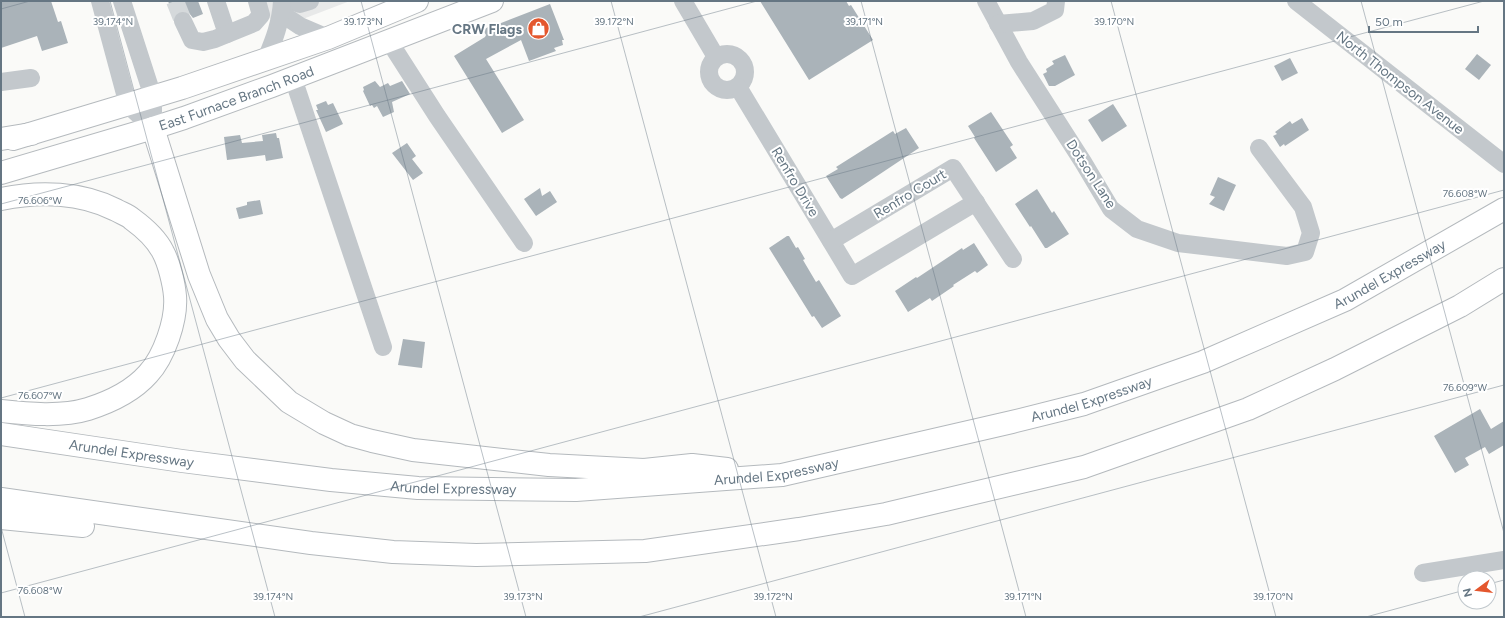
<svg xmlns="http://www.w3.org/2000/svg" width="1505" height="618" viewBox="0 0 1505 618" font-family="Figtree,sans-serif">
<rect width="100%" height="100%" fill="#fafaf8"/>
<polygon fill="#e8e9e9" points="264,1 350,1 274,30"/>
<g fill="#aab3b9">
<polygon points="1,1 51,1 58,22 61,21 68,43 42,51 37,36 1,48"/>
<polygon points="168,1 198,1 203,14 193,18 189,13 183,11 178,12 174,17"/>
<polygon points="760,1 846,1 849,6 851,5 873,40 809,80"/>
<polygon points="550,4 564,40 562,40 563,45 554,48 556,51 529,61 521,40 486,59 524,120 502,133 454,56 485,37 486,35 483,30 495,23 496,25"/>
<polygon points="1477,54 1491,65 1479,80 1465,69"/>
<polygon points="1065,55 1075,75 1055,86 1049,86 1043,74 1047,72 1046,69 1054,64 1052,61"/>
<polygon points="1290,58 1298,73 1282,81 1274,66"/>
<polygon points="375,81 380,87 388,83 390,86 402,81 410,94 392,102 394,112 383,117 377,106 374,108 372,105 370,106 363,91 364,90 363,87"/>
<polygon points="326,101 328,105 333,103 343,124 326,132 316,110 318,110 316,105"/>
<polygon points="1113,104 1127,126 1102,142 1088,120"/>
<polygon points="991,112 1013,145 1010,147 1017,158 996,172 974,138 975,137 968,126"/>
<polygon points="1302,118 1309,130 1285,146 1284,144 1280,147 1273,136 1277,134 1275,132 1290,121 1292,124"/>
<polygon points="906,128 919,148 871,180 842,199 840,198 826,176 838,169 836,167 893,131 895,134"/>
<polygon points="276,133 277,138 279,138 283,158 266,161 265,155 227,160 224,137 240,135 242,143 263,141 262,135"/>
<polygon points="407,143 416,156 412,159 423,173 413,180 392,153"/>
<polygon points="1218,177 1236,185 1224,211 1209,204 1215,197 1210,195"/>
<polygon points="540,188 542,196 550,191 557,202 536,216 524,199"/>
<polygon points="1037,189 1052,213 1054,211 1069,234 1047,248 1045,248 1031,226 1030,227 1015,204"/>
<polygon points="260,200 263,214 239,219 236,208 247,205 247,202"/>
<polygon points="787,236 789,236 796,248 798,247 805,259 803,260 816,282 819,280 841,316 822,328 814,316 812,317 769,248"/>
<polygon points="974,243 988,265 977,273 975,271 953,285 954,286 932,301 930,298 908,312 895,291 916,277 917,278 962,248 963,250"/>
<polygon points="403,339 425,342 422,368 398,365"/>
<polygon points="1480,409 1491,429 1504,421 1504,445 1489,454 1485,447 1465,458 1469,465 1455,473 1434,436"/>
</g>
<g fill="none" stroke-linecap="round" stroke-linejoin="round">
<polyline stroke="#d5d9db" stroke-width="18" stroke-dasharray="18 9" stroke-linecap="butt" points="175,1 183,21"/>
<defs>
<g id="major">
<polyline points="13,139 182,88 328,38 417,1"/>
<path id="s1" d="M1,173L153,128L184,118L272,86L492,1"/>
</g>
<g id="highway">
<polyline points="153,128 199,275 217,319 229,339 245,360 289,402 324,423 350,435 372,441 413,450 549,465 644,470 692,465 727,469"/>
<polyline points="1,139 31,134"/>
<path d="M1,199C39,191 81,192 116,210C121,213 128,215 132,219C143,227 157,240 163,252C169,263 174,284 175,296C177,320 164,357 148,374C132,392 110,402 88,409C62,417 28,414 1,411"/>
<path id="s2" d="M1,434L182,461L331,480L418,488L576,490L782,475L1012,422L1084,404L1203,362L1345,300L1504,209"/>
<polyline points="1,499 311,543 393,552 476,555 645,551 799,529 886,514 1084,467 1248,409 1335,369 1460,306 1504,279"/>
<polyline points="1,518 83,526"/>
</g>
</defs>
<use href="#major" stroke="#b5babe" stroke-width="24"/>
<use href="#highway" stroke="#b4b9bd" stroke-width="24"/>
<g stroke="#c3c8cc" stroke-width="18">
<polyline points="100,1 128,105 153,128"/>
<polyline points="122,1 153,97 153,128"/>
<polyline points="216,1 227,34"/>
<polyline points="291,1 300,4 310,1"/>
<polyline points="683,1 716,57"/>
<polyline points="986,1 1019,62 1083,162 1111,209 1137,229 1178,243 1287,256 1305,252 1311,233 1303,207 1259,148"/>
<polyline points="1296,1 1504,164"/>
<polyline points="282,14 300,26 328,38"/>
<polyline points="183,21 192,40 203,42 215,39 254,23 261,15 257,1"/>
<polyline points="998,24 1033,21 1055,10 1056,1"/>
<polyline points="389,41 437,116 524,243"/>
<circle cx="727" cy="72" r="18"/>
<path d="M266,59C274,40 281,22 282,1"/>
<polyline points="293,78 383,347"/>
<polyline points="1,82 31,78"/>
<polyline points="738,87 852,276 976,202"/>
<polyline points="831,241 953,168 1013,259"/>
<polyline points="1423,573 1504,560"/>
</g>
<use href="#major" stroke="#fff" stroke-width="22"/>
<use href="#highway" stroke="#fff" stroke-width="22"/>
</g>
<path fill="none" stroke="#657683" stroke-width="1" stroke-opacity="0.45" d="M110,1L275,617M361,1L526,617M611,1L776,617M861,1L1026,617M1111,1L1276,617M1361,1L1504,533M1,9L30,1M1,204L757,1M1,398L1484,1M1,527L25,617M1489,584L1504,580M1,593L1504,190M639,617L1504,385M1366,617L1465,590"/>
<defs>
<symbol id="shop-disc" viewBox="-11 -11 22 22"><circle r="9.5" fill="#e4572e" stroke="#fff"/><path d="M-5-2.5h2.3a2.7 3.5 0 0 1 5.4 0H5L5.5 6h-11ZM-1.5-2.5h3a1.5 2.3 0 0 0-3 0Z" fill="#fff"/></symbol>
</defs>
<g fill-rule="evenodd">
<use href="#shop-disc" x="526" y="16" width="25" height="25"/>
</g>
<g text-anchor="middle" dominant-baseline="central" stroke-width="4" stroke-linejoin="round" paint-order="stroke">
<g font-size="14" font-weight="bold" fill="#657683" stroke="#fff" text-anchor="end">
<text x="522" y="29">CRW Flags</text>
</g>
<g font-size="14" fill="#657683" stroke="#fff">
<text transform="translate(1400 83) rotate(38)">North Thompson Avenue</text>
<text stroke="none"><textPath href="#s1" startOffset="247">East Furnace Branch Road</textPath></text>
<text transform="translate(1091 174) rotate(57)">Dotson Lane</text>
<text transform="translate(795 182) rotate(59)">Renfro Drive</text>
<text transform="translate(910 194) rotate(-31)">Renfro Court</text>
<text stroke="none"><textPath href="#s2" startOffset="1428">Arundel Expressway</textPath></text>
<text stroke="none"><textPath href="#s2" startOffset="1104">Arundel Expressway</textPath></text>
<text stroke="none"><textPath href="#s2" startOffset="132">Arundel Expressway</textPath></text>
<text stroke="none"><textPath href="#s2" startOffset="780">Arundel Expressway</textPath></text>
<text stroke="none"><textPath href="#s2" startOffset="456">Arundel Expressway</textPath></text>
</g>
</g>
<g font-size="10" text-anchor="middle" fill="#657683" stroke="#fff" stroke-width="4" stroke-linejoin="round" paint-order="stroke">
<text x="113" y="25">39.174°N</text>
<text x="363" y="25">39.173°N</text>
<text x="614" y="25">39.172°N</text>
<text x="864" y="25">39.171°N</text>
<text x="1114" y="25">39.170°N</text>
<text x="1465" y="197">76.608°W</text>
<text x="40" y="204">76.606°W</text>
<text x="1465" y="391">76.609°W</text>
<text x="40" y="399">76.607°W</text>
<text x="40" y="594">76.608°W</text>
<text x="273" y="600">39.174°N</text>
<text x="523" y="600">39.173°N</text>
<text x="773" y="600">39.172°N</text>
<text x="1023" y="600">39.171°N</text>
<text x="1273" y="600">39.170°N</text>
</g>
<rect width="1505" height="618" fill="none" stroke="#657683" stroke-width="4"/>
<g transform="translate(1477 590) rotate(255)"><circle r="19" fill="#ffffff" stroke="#c1c8cd"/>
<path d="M0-3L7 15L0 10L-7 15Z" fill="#e4572e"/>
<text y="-6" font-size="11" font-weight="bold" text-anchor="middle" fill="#657683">N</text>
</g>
<path d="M1369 26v6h109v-6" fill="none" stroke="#657683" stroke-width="2"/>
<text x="1375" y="26" font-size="12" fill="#657683" stroke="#ffffff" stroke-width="3" paint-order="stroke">50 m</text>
</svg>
